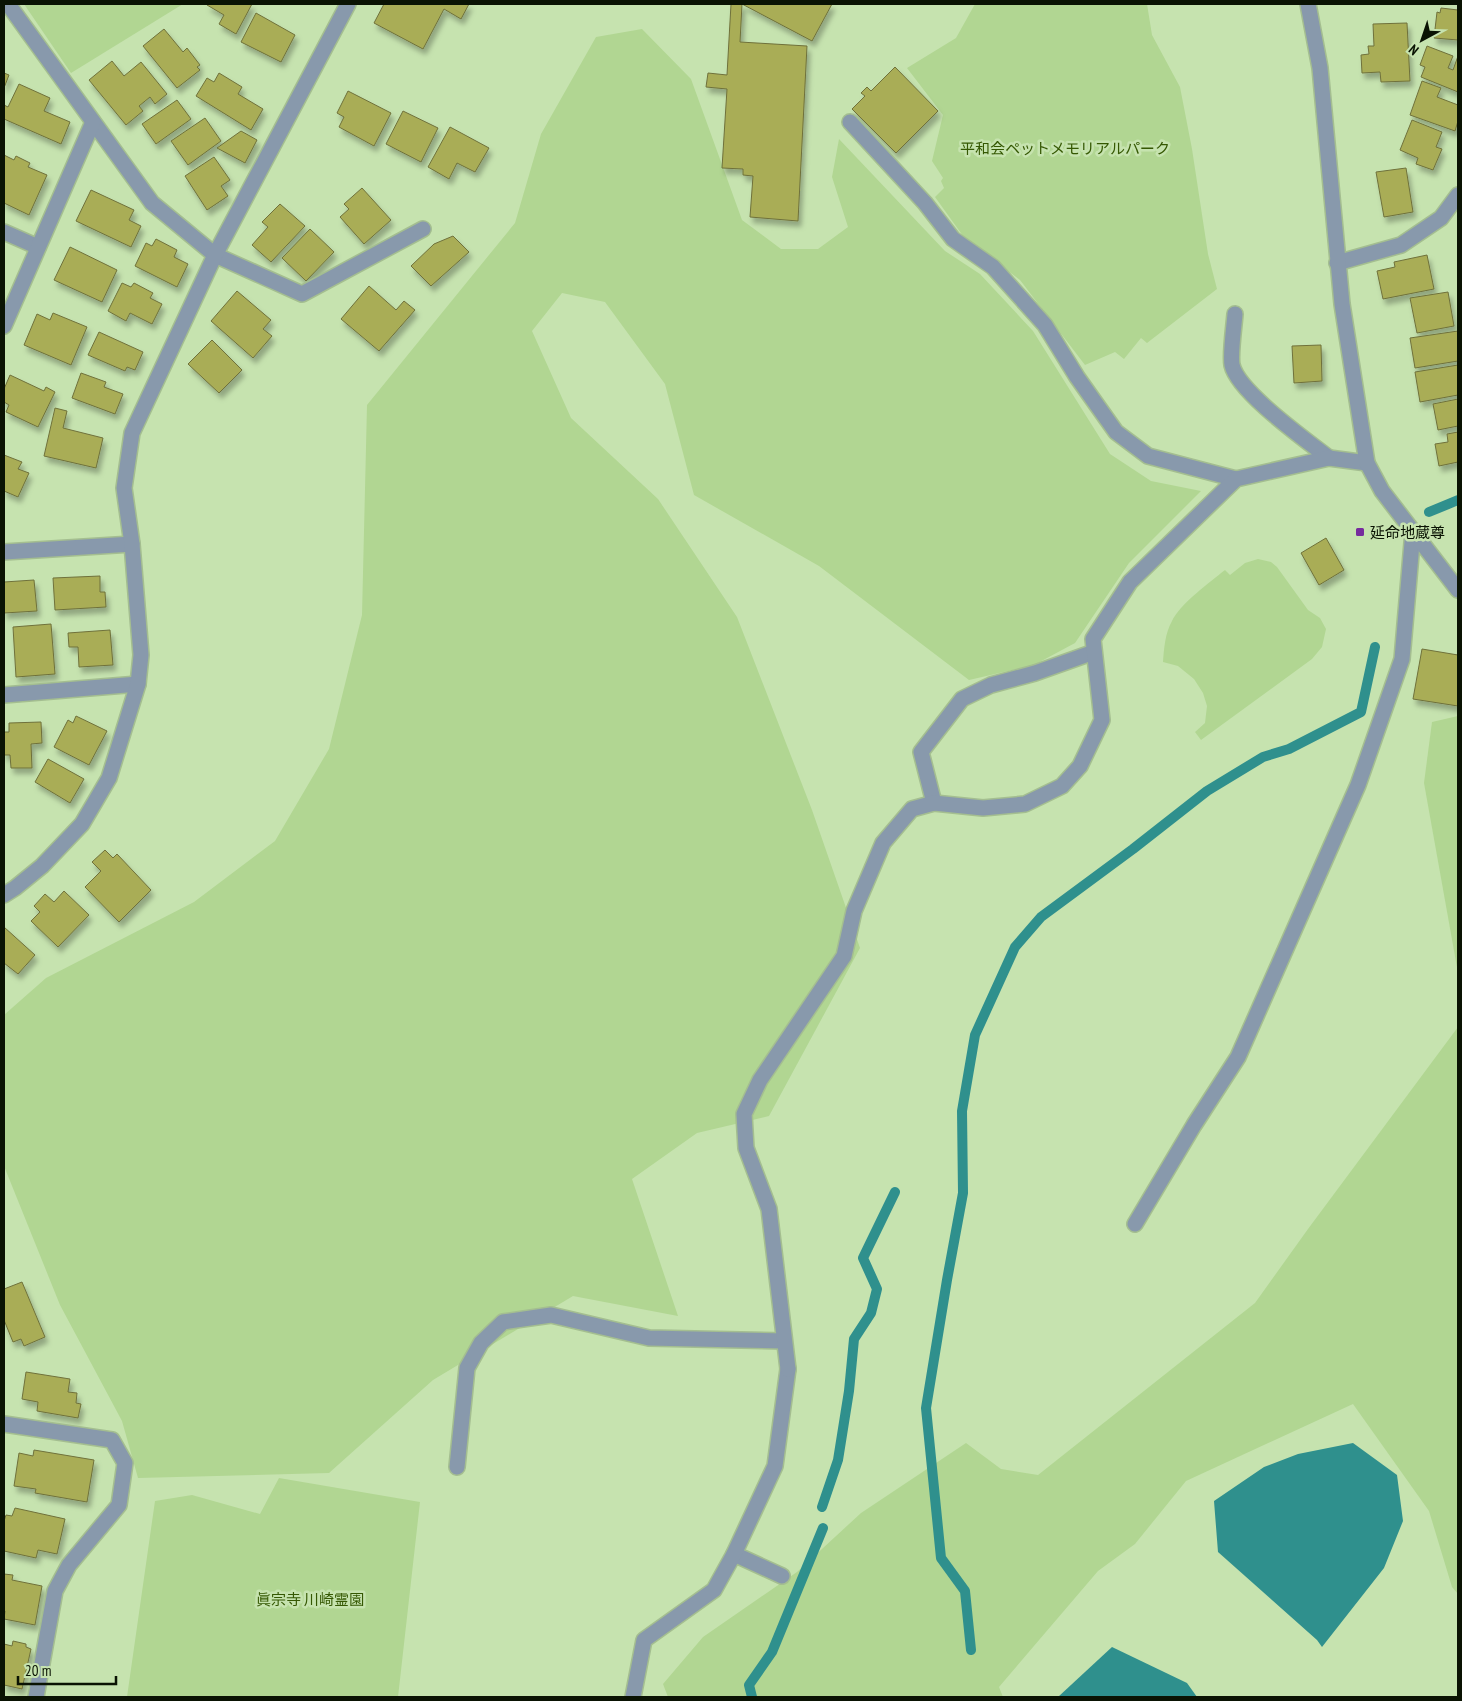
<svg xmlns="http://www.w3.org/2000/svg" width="1462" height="1701" viewBox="0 0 1462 1701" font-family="'PT Sans Narrow','Noto Sans JP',sans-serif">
<defs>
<filter id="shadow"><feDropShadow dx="3" dy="5.5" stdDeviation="2.5" flood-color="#0004"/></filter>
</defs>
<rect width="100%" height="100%" fill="#c6e3af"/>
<g fill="#b1d692">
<polygon points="24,4 183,4 71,73"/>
<polygon points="975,4 1147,4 1152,35 1180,87 1192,149 1208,254 1217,289 1147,343 1141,338 1124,359 1115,352 1085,365 1020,280 963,236 935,197 944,188 941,181 943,178 932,161 943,115 907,68 956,38"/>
<polygon points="642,29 691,79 742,220 781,249 818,249 848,227 832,177 839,139 945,251 980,274 1033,331 1110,454 1151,481 1201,491 1129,563 1075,643 1034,665 969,680 819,566 694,495 665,384 605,302 562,293 532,331 571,418 658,499 737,617 812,810 860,948 769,1116 697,1133 632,1179 678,1316 573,1296 433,1380 329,1473 138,1478 122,1421 60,1305 4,1166 4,1015 46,978 194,902 275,841 329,749 362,615 367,405 515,223 541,134 596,37"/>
<path d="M1258,559L1271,562L1277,567L1308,610L1320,618L1326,629L1322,647L1312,659L1201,740L1195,732L1205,723L1207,706L1203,693L1194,679L1178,666L1163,662C1164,649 1165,633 1172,621C1180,604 1210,582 1225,570L1230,575L1245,563Z"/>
<polygon points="1458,716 1458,973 1424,783 1432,722"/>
<polygon points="1458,1027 1458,1594 1452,1587 1429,1511 1353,1404 1186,1481 1135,1544 1098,1571 999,1687 1003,1697 668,1697 663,1684 703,1637 797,1572 861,1513 966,1443 1001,1469 1038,1475 1255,1303 1308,1229"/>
<polygon points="279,1478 420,1502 398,1697 127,1697 155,1501 192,1495 260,1514"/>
</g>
<g fill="#2f908d">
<polygon points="1353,1443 1397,1475 1403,1521 1384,1568 1322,1647 1317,1640 1218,1552 1214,1501 1264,1467 1298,1454"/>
<polygon points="1112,1647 1187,1683 1197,1697 1058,1697"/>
</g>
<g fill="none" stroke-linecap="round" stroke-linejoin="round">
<g stroke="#2f908d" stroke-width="10">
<polyline points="1429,512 1458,500"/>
<polyline points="822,1507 838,1460 849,1391 854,1339 871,1313 877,1289 863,1258 895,1192"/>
<polyline points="971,1650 965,1591 941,1558 926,1408 947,1280 963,1193 962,1111 975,1035 1015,947 1041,917 1133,849 1207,791 1263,757 1289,749 1361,712 1375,647"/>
<polyline points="752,1697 749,1685 772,1652 823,1528"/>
</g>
</g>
<g fill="#a9ad56" stroke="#6f713b" filter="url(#shadow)">
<polygon points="208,4 252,4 236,34 219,24 224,15 207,5"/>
<polygon points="384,4 469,4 461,19 444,9 423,49 374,23"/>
<polygon points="731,4 742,4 740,42 807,46 798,221 750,217 753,176 743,175 743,169 722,168 727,89 706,87 708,73 727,75"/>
<polygon points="742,4 832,4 812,41"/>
<polygon points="1441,8 1458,10 1458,40 1434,38 1437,12 1440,13"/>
<polygon points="256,13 295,35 281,62 241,42"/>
<polygon points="1407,23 1410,81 1381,82 1380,72 1362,73 1361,55 1369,54 1368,46 1374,46 1373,24"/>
<polygon points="164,29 183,52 187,48 200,65 197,67 200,70 177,88 143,46"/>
<polygon points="1427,46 1453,56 1448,68 1453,70 1458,56 1458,92 1421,77 1425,67 1420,65"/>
<polygon points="112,61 124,76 141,62 167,94 155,104 150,97 139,106 143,111 126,125 89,80"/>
<polygon points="895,67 938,111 896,153 852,109 865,96 861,93 867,87 871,91"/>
<polygon points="4,73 9,75 4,88"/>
<polygon points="219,73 242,87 238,94 263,109 251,130 196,96 207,78 214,82"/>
<polygon points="1422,81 1441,88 1437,97 1458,105 1458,121 1455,131 1410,115"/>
<polygon points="19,84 50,98 44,111 70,122 61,144 4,119 4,105 8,107"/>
<polygon points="348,91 391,113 374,146 339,127 344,117 337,113"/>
<polygon points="177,100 191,119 156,144 142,124"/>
<polygon points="403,111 438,128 421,162 386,144"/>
<polygon points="205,118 221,141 188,165 171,141"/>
<polygon points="1412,120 1442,132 1436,147 1442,149 1433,170 1416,164 1418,158 1400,150"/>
<polygon points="450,127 489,148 475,172 457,163 449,179 428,167"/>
<polygon points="241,131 257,140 245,163 217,148"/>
<polygon points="4,155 14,160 16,156 30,163 28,167 47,175 29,215 4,203"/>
<polygon points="214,157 230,180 221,186 228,196 207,210 185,176"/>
<polygon points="1406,168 1413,212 1384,217 1376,172"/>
<polygon points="362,188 391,220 364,244 340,217 349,209 344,204"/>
<polygon points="91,190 134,210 129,220 141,226 131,247 76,221"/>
<polygon points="280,204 305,226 271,262 252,245 268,227 262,222"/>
<polygon points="310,229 334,252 306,281 282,258"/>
<polygon points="453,236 469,252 431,286 411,266 434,244"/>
<polygon points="156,239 177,250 174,257 188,264 177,287 135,266 146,243 152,246"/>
<polygon points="70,247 117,270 102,302 54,280"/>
<polygon points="1427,255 1434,289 1383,299 1377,271 1395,267 1394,262"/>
<polygon points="122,283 131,287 134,283 153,293 150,298 162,304 152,324 130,313 126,321 108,311"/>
<polygon points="369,286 396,310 404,301 415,310 379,351 341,319"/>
<polygon points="237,291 271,320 263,329 272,336 253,358 211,321"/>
<polygon points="1448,292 1454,326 1417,333 1410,298"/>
<polygon points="53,313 87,327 71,365 24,345 37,314 50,320"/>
<polygon points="1458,331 1458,361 1415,368 1410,338"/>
<polygon points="99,332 143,352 135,370 127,367 125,371 88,355"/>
<polygon points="212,340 242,370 219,393 188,364"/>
<polygon points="1321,345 1322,381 1294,383 1292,346"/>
<polygon points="1458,365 1458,395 1420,402 1415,372"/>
<polygon points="81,373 106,382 104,387 123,394 115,414 72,398"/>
<polygon points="10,375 44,391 46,387 55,392 38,427 6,412 9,405 4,402 4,389"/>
<polygon points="1458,399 1458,426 1438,430 1433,404"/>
<polygon points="55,408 67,411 63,428 103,438 96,468 44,456"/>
<polygon points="1458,432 1458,462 1439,466 1435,444 1448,442 1447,434"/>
<polygon points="4,455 22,462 18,469 29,473 18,497 4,491"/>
<polygon points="1326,538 1344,570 1319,585 1301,553"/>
<polygon points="100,576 100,592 105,592 106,607 55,610 53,578"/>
<polygon points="34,580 37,611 4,613 4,582"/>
<polygon points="51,624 55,674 16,677 13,627"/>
<polygon points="110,630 113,665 79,667 78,647 69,647 68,633"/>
<polygon points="1422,649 1458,655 1458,706 1413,699"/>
<polygon points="76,716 107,731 89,765 54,747 68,720 73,723"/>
<polygon points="41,722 42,743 31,744 32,768 11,768 10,755 4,755 4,732 9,732 9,723"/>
<polygon points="48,759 84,779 70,803 35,782"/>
<polygon points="105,850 113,858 117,854 151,890 119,922 85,887 101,871 92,862"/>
<polygon points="64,891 89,915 58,947 31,921 40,912 34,906 45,894 54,902"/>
<polygon points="4,927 35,955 18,974 4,963"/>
<polygon points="22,1282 45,1337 24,1346 21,1339 13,1342 4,1320 4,1289"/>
<polygon points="26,1372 70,1379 68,1392 77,1393 76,1403 81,1404 78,1418 37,1411 38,1402 22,1399"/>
<polygon points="34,1450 94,1460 87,1502 35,1493 36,1489 14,1486 19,1453 33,1456"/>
<polygon points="15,1508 65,1519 57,1554 38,1550 36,1558 4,1551 4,1521 6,1515 12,1516"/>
<polygon points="4,1574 13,1575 12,1580 42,1586 35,1625 4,1619 5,1611 4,1611"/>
<polygon points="13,1641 26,1644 26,1647 31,1649 22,1689 4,1685 4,1644 12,1646"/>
</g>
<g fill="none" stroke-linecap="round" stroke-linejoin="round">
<defs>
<g id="service">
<polyline points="850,122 925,203 953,239 993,267 1045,325 1077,377 1116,432 1148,456 1236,479"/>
<path d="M1235,314C1234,327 1230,354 1232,365C1238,392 1306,440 1329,458"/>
<polyline points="934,803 921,752 962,699 991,685 1035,673 1094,652"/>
<polyline points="1135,1224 1194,1125 1238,1057 1358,785 1402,659 1413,531"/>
<polyline points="457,1467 467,1368 481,1343 503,1322 551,1315 649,1338 784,1341"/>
<polyline points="734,1554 782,1576"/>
<polyline points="633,1697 644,1640 714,1590 734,1554 775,1466 788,1369"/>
</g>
<g id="minor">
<polyline points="8,4 152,203 215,255 302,294 423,229"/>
<polyline points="4,232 38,247"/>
<polyline points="1337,263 1401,245 1441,218 1458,195"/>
<polyline points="4,326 93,122"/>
<polyline points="4,552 132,544"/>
<polyline points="4,695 138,684"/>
<polyline points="4,895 15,888 42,866 82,824 109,778 138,684 141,655 132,544 124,488 132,433 215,255 348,4"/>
<polyline points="788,1369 769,1209 746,1148 744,1114 760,1080 844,956 854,911 883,843 912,809 934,803 983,808 1025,804 1062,786 1080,766 1102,720 1093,639 1130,582 1236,479 1329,458 1367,463"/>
<polyline points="4,1424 112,1440 125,1463 119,1505 69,1565 55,1591 36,1697"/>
</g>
<polyline id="tertiary" points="1308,4 1320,68 1342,304 1367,463 1382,491 1458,590"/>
</defs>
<use href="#service" stroke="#a4be90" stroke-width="18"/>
<use href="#minor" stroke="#a4be90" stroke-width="18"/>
<use href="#tertiary" stroke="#a4be90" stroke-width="18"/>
<use href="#service" stroke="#8899ac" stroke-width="15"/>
<use href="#minor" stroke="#8899ac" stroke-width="15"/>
<use href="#tertiary" stroke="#8899ac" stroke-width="15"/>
</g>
<rect fill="#762b9d" stroke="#c6e3af" stroke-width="2" x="1355" y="527" width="10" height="10" rx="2.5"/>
<g text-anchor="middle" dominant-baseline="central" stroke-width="5" stroke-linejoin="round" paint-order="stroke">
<g font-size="15" fill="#355803" stroke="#c6e3af">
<text x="1065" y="148">平和会ペットメモリアルパーク</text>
<text x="310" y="1599">眞宗寺 川崎霊園</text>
</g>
<g font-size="15" fill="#0a1303" stroke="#c6e3af" text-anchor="start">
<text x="1370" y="532">延命地蔵尊</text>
</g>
</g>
<rect width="1462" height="1701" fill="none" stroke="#0a1303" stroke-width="10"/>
<g transform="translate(1422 40) rotate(220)" stroke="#c6e3af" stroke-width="4" paint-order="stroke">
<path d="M0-4L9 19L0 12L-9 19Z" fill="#0a1303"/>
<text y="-8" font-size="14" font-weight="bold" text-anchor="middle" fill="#0a1303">N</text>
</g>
<path d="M18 1676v8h98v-8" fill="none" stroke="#0a1303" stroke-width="2.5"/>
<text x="25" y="1676" font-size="15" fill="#0a1303" stroke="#c6e3af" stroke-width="4" paint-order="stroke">20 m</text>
</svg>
